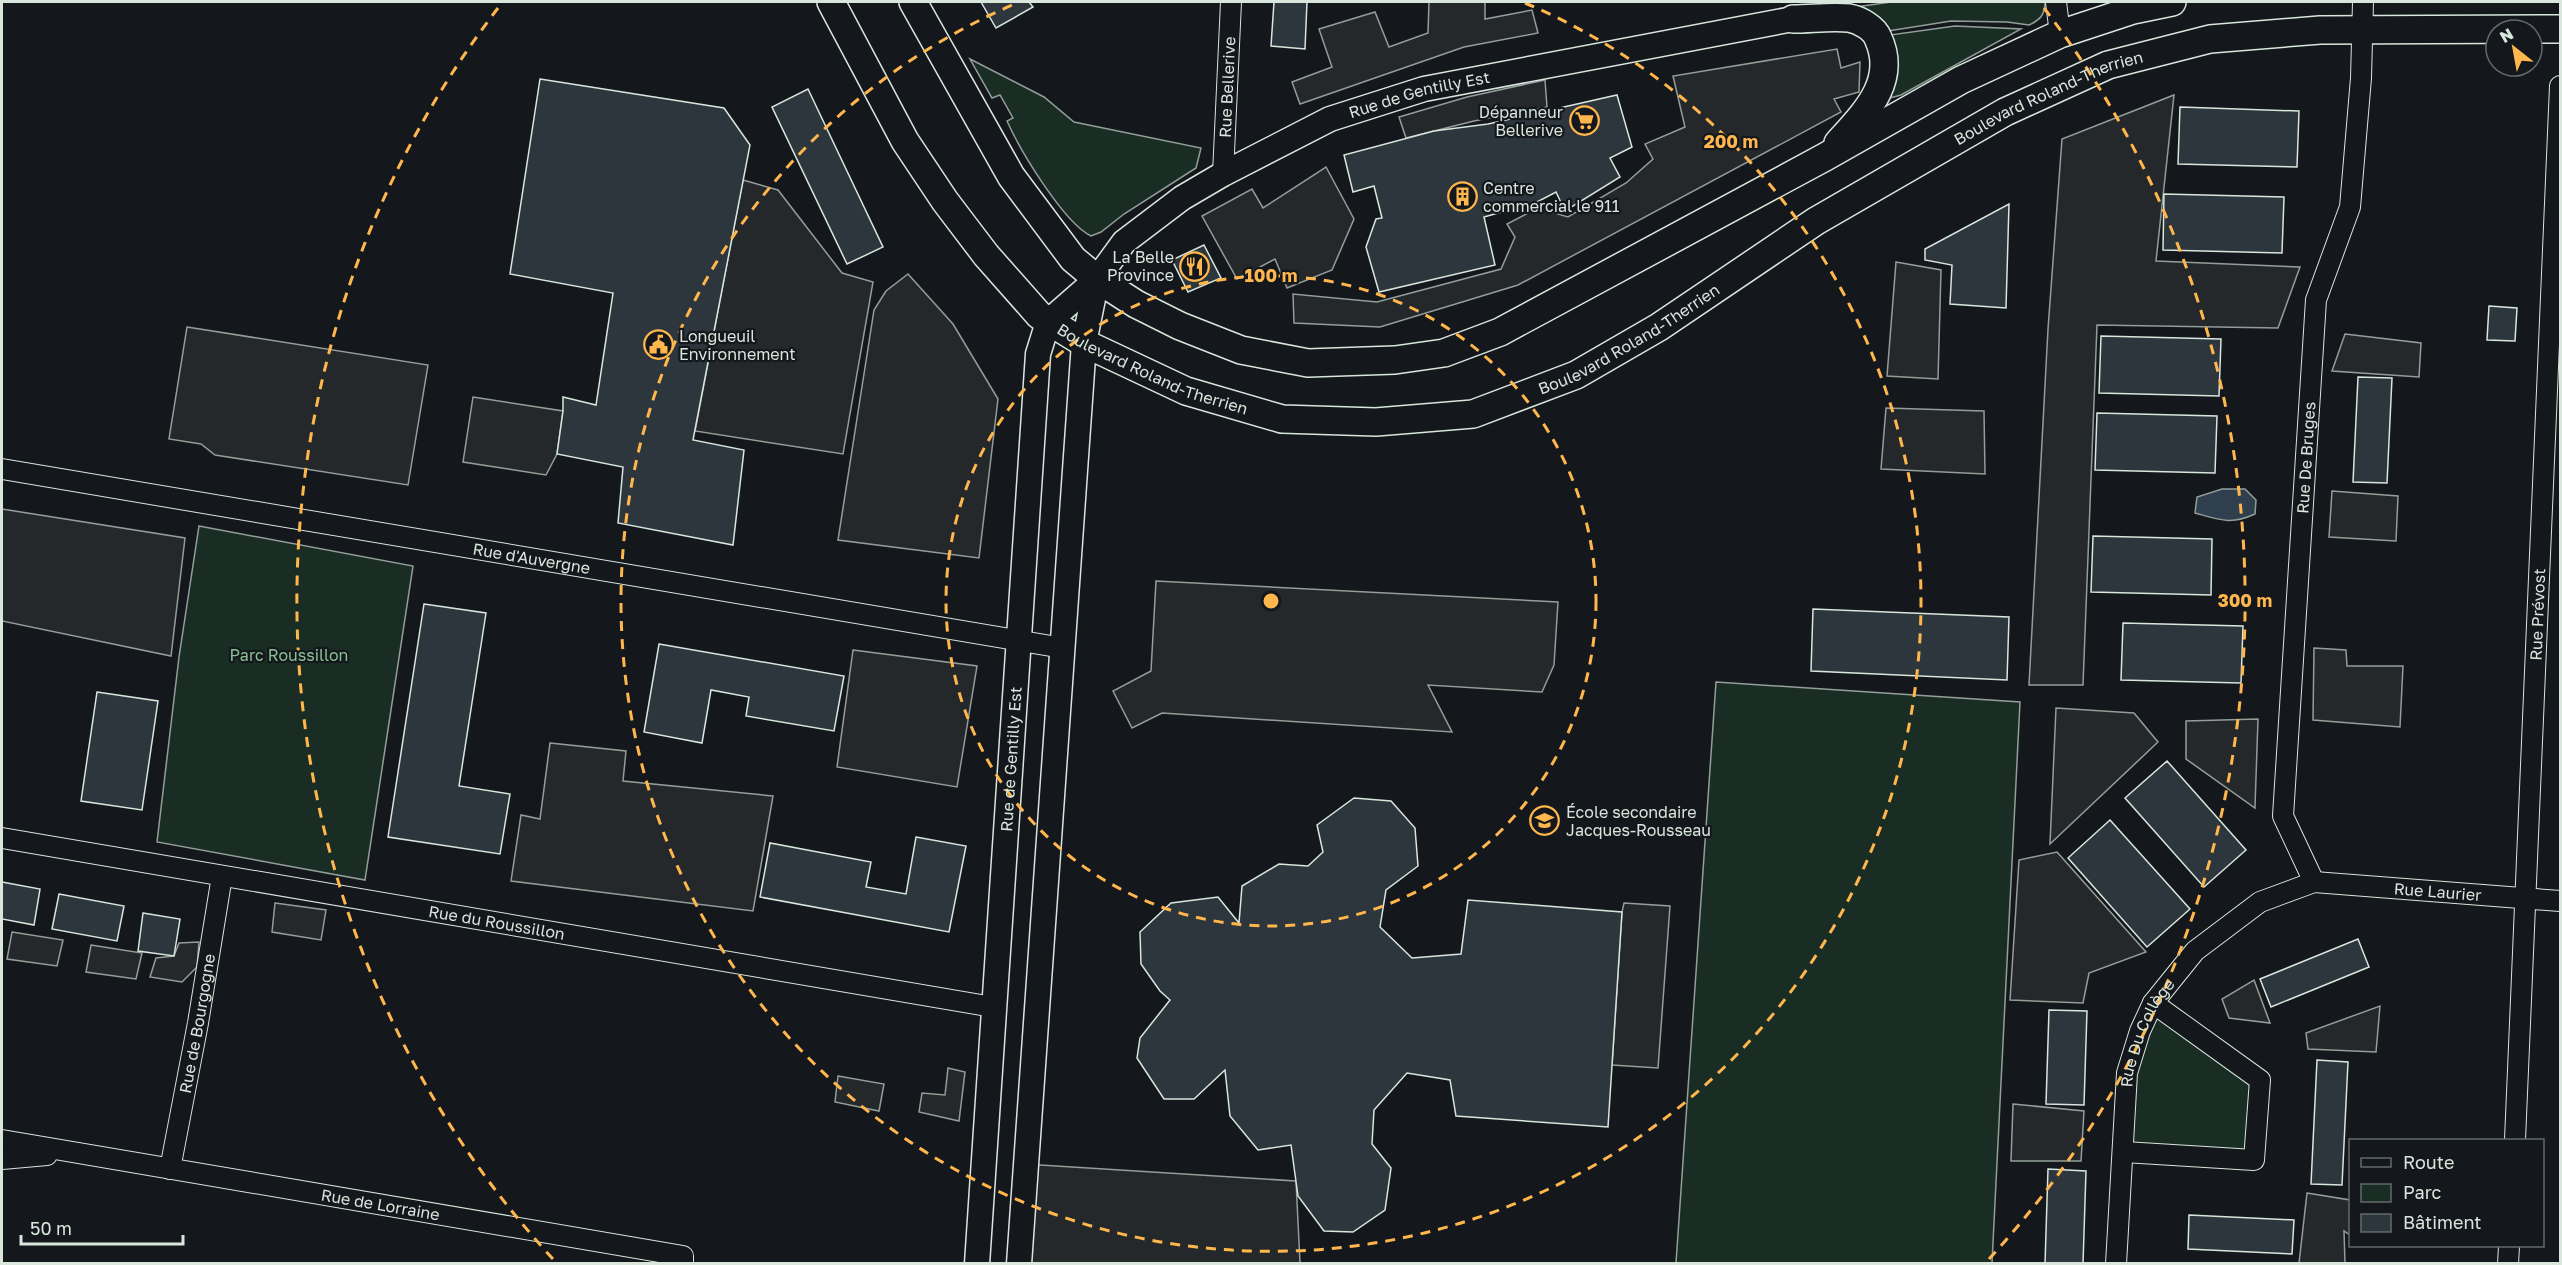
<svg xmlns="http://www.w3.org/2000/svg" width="2562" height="1265" viewBox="0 0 2562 1265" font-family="'Golos Text',sans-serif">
<rect width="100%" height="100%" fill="#14181c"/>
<g fill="#1a2d24" stroke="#939e99" stroke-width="1.5">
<path d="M1891,2H2045C2045,15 2040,20 2029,25L2007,22L1951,21L1888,31L1834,10Z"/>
<path d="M1955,26L2021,29L1901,95L1890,98C1895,76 1902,56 1890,35Z"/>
<path d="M970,59L1044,97L1074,122L1201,148L1196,168L1124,214L1101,232L1091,236C1063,222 1020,150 1007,121L1013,118L1000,95L992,98Z"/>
<polygon points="199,526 413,566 365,880 157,842 179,657"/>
<polygon points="1716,682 2020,702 1992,1263 1676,1263"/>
<polygon points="2153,1003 2260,1080 2254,1160 2124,1152 2127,1073"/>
</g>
<g fill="#24282b" stroke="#939e99" stroke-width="1.5">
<polygon points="1429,2 1485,2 1485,19 1532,10 1538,33 1464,47 1300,104 1292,82 1332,67 1319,29 1375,12 1389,47 1428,33"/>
<polygon points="1837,49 1841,68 1860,62 1859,92 1834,99 1841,112 1518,285 1380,327 1294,323 1293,294 1377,302 1501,269 1515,237 1507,224 1538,208 1568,217 1626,183 1653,159 1645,144 1685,127 1673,76"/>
<polygon points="1545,80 1547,107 1474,121 1406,138 1399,117 1467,97"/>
<polygon points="2174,95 2156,261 2300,267 2278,328 2097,325 2083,685 2029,685 2048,329 2062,139"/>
<polygon points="1326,167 1354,219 1332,270 1287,288 1275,259 1237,279 1202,216 1252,189 1263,208"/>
<polygon points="743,180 778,190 842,273 873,282 843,454 695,431"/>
<polygon points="1896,262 1941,270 1938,379 1887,376"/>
<polygon points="908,274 953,324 998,399 979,558 838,540 874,310 886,291"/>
<polygon points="187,327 428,365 408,485 215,455 201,444 169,439"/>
<polygon points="2345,334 2421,343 2419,377 2332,371"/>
<polygon points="473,397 563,411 557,454 546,475 463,462"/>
<polygon points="1886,408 1984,411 1985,474 1881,469"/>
<polygon points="2332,491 2398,496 2396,541 2329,537"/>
<polygon points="2,509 185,538 171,656 2,621"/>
<polygon points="1156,581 1558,602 1554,665 1542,692 1428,685 1452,732 1162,713 1132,728 1113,691 1151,671"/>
<polygon points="2314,648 2346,650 2347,666 2403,666 2400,727 2313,720"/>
<polygon points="853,650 977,666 957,787 837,767"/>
<polygon points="2056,708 2134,713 2158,742 2050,844"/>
<polygon points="2258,719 2255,807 2255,808 2186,759 2186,721"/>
<polygon points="550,743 626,751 623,781 773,796 753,911 511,881 521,815 540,819"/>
<polygon points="2057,852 2146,952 2089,973 2083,1003 2010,1000 2019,860"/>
<polygon points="275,903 326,910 321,940 272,932"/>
<polygon points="1624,903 1670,906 1658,1068 1612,1065 1622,912"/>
<polygon points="12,932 63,940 57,966 7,959"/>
<polygon points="199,942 197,967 182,982 150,977 156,958 174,956 179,943"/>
<polygon points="91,945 142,953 136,979 86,972"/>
<polygon points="2254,980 2270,1023 2229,1018 2222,999"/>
<polygon points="2380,1006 2376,1052 2308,1049 2306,1033"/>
<polygon points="948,1068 965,1072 959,1121 919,1112 922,1093 945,1095"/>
<polygon points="838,1076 884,1084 879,1111 835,1102"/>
<polygon points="2013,1104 2084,1111 2081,1161 2011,1161"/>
<polygon points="1024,1164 1296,1181 1300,1263 1020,1264"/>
<polygon points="2307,1193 2350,1200 2350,1235 2344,1231 2345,1263 2299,1263"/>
</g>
<path fill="#2f3f4d" stroke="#939e99" stroke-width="1.5" d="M2222,489H2245L2256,500L2255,514C2231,525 2220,520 2195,513L2197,497Z"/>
<g fill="#2c363c" stroke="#d8e6dc" stroke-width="1.5">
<polygon points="981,2 1029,2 1033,7 996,28"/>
<polygon points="1274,2 1307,2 1305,49 1271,46"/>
<polygon points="540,79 724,108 750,145 693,440 744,450 733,545 618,523 623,467 557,454 563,411 563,397 596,405 613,293 510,274"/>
<polygon points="808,89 883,247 847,264 772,107"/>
<polygon points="1617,95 1632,147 1610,158 1620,177 1565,211 1556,192 1537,202 1484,217 1495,265 1379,292 1366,247 1376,219 1382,218 1374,186 1353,192 1344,155 1434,131 1488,124"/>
<polygon points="2180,107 2299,111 2297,167 2178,164"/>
<polygon points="2164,194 2284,197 2282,253 2163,250"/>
<polygon points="2009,204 2006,308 1950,304 1952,265 1925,260 1925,249"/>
<polygon points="1204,245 1221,278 1188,292 1172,260"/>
<polygon points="2489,306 2517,308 2515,341 2487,340"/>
<polygon points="2101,336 2221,339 2219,396 2099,393"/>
<polygon points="2358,377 2392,378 2387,483 2353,482"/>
<polygon points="2097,413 2217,416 2215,473 2095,470"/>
<polygon points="2093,536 2212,539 2211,595 2091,592"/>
<polygon points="424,604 486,613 459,786 510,794 500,854 388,837"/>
<polygon points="1813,609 2009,617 2007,680 1811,671"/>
<polygon points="2123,623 2243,626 2241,683 2121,680"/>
<polygon points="659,644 844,676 834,731 746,716 749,697 711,690 702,743 644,732"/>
<polygon points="97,692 158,701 142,810 81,801"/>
<polygon points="2167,761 2246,850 2204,887 2125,798"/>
<polygon points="1354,798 1391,801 1415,828 1418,866 1386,890 1380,927 1412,958 1461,954 1468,900 1622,912 1608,1127 1456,1116 1450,1080 1407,1073 1374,1110 1372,1144 1391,1168 1385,1210 1353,1232 1324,1231 1298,1196 1291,1145 1258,1150 1230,1116 1225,1070 1194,1099 1164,1099 1137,1058 1140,1038 1170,1000 1160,991 1141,964 1140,932 1171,903 1218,897 1239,923 1242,886 1279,864 1308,866 1323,852 1317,825"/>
<polygon points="2110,820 2190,909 2147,947 2068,858"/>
<polygon points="916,837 966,846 949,932 760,897 770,843 871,862 866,887 906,894"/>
<polygon points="2,882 40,889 34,925 2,919"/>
<polygon points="59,894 124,906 117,941 52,929"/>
<polygon points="143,913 180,919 174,956 138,951"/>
<polygon points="2358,939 2369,967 2271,1007 2260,979"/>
<polygon points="2049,1010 2087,1011 2084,1105 2046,1104"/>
<polygon points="2317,1060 2348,1062 2342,1185 2311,1184"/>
<polygon points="2048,1169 2086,1171 2083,1264 2045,1264"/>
<polygon points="2189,1215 2294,1220 2292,1254 2188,1249"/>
</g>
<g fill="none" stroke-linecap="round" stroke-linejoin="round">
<defs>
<g id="minor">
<polyline points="2056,2 2060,34"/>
<path id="s1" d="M1223,174L1231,2"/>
<path id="s2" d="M2,469L1063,648"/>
<path id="s3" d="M2,838L993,1007"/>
<path id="s4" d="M2314,882L2283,816L2316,300L2350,207L2361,78L2363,2"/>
<path id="s5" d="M2,1140L683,1256V1264"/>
<path id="s6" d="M2515,1140L2560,86"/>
<polyline points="2124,1152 2254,1160 2260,1080 2153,1003"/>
<polyline points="2,1159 47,1155"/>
<path id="s7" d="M170,1169L198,1023L222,876"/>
<path id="s8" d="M2116,1264L2127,1073L2140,1031L2153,1003L2195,951L2260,902L2314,882L2560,901"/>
<polyline points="2508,1264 2509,1246"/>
</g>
<g id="tertiary">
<path id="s9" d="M977,1264L1038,354L1048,322L1097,279L1124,242L1182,198L1223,174L1330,119L1424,89L1793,19"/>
<polyline points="1019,1264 1084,343 1097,279"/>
</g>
<g id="secondary">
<path id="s10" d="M831,2L905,141L945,201L986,255L1039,315L1084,343L1186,391L1282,419L1376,422L1473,414L1576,375L1659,327L1816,221L2005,112L2108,65L2210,39L2320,30L2560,29"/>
<polyline points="913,2 1011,176 1073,259 1097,279 1136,304 1180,326 1241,350 1308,363 1395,360 1444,353 1500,332 1825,157 1961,80 2060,34 2133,10 2172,2"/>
<path d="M1793,19C1811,19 1831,16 1849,18C1860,20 1874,28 1878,38C1898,81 1865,113 1838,143"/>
</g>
</defs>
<use href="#minor" stroke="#d8e6dc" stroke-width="22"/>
<use href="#tertiary" stroke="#d8e6dc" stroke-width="27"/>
<use href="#secondary" stroke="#d8e6dc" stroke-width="30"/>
<use href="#minor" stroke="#14181c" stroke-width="20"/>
<use href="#tertiary" stroke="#14181c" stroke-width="24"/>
<use href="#secondary" stroke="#14181c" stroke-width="27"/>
</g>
<g fill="none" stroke="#ffb74d" stroke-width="3" stroke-dasharray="10 8">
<circle cx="1271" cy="601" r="325"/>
<path d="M1525 3A650 650 0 1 1 1017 3"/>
<path d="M553 1259A974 974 0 0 1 498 8M2044 8A974 974 0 0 1 1989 1259"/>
</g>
<defs>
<symbol id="supermarket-ring" viewBox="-11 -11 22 22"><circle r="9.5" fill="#14181c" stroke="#ffb74d" stroke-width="1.5"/><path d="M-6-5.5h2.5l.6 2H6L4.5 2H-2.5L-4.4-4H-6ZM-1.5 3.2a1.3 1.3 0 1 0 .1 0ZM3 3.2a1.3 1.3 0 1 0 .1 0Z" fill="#ffb74d"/></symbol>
<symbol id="building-ring" viewBox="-11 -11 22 22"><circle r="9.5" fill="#14181c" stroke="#ffb74d" stroke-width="1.5"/><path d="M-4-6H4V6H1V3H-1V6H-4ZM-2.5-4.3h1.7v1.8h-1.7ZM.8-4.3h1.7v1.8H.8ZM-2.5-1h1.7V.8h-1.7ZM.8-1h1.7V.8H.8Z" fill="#ffb74d"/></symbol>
<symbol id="restaurant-ring" viewBox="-11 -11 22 22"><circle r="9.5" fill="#14181c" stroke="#ffb74d" stroke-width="1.5"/><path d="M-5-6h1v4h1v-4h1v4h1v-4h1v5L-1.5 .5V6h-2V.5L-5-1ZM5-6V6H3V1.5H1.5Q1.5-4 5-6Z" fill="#ffb74d"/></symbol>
<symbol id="civic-ring" viewBox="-11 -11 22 22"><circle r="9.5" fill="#14181c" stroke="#ffb74d" stroke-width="1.5"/><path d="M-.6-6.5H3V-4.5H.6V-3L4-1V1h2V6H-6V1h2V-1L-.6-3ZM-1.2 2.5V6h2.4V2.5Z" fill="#ffb74d"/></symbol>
<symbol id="school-ring" viewBox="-11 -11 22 22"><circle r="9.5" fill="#14181c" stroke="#ffb74d" stroke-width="1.5"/><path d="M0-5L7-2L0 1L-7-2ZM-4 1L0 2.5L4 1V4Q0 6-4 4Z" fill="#ffb74d"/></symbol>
</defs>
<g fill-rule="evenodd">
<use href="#supermarket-ring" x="1568" y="104" width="33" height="33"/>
<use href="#building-ring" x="1446" y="180" width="33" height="33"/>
<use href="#restaurant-ring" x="1178" y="250" width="33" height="33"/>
<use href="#civic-ring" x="642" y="328" width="33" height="33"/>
<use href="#school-ring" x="1528" y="804" width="33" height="33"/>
</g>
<g text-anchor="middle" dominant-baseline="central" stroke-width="4.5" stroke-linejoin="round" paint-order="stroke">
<g font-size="16" fill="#d8e6dc" stroke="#14181c">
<text stroke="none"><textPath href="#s1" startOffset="87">Rue Bellerive</textPath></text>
<text stroke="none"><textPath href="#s9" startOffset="1390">Rue de Gentilly Est</textPath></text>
<text stroke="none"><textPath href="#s10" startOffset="1494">Boulevard Roland-Therrien</textPath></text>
<text stroke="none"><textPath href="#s10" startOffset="1008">Boulevard Roland-Therrien</textPath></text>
<text stroke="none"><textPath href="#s10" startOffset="504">Boulevard Roland-Therrien</textPath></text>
<text stroke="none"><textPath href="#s4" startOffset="432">Rue De Bruges</textPath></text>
<text stroke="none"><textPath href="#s2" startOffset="537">Rue d'Auvergne</textPath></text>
<text stroke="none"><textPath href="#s6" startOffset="526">Rue Prévost</textPath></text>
<text stroke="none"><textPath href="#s9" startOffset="506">Rue de Gentilly Est</textPath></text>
<text stroke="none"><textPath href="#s8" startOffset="596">Rue Laurier</textPath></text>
<text stroke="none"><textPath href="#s3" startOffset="502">Rue du Roussillon</textPath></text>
<text stroke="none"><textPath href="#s7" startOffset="148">Rue de Bourgogne</textPath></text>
<text stroke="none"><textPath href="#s8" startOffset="236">Rue Du Collège</textPath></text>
<text stroke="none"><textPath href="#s5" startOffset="384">Rue de Lorraine</textPath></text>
</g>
<g font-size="16" fill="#d8e6dc" stroke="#14181c" text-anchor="start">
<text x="1563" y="112" text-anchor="end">Dépanneur<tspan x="1563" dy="18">Bellerive</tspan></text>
<text x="1483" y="188">Centre<tspan x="1483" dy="18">commercial le 911</tspan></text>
<text x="1174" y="257" text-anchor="end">La Belle<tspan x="1174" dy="18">Province</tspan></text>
<text x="679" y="336">Longueuil<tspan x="679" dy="18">Environnement</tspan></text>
<text x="1566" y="812">École secondaire<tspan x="1566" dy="18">Jacques-Rousseau</tspan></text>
</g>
<g font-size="16" fill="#8ac095" stroke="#14181c">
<text x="289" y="655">Parc Roussillon</text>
</g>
</g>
<circle cx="1271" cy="601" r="9" fill="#ffb74d" stroke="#14181c" stroke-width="3"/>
<g font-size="18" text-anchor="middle" font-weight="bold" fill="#ffb74d" stroke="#14181c" stroke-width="4.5" stroke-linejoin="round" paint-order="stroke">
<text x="1731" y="148">200 m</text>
<text x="1271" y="282">100 m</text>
<text x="2245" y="607">300 m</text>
</g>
<rect width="2562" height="1265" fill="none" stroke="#d8e6dc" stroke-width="6"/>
<rect x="2349" y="1139" width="195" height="108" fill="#14181c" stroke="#626a69" stroke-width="1.5"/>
<rect x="2361" y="1158" width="30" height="9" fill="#14181c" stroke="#626a69" stroke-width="1.5"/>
<text x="2403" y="1169" font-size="18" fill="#d8e6dc">Route</text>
<rect x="2361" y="1184" width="30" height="18" fill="#1a2d24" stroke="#626a69" stroke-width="1.5"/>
<text x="2403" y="1199" font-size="18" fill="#d8e6dc">Parc</text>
<rect x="2361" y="1214" width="30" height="18" fill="#2c363c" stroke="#626a69" stroke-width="1.5"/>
<text x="2403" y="1229" font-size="18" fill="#d8e6dc">Bâtiment</text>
<g transform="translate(2514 48) rotate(329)"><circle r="28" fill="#14181c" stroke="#626a69" stroke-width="1.5"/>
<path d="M0-4.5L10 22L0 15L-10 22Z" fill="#ffb74d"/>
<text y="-9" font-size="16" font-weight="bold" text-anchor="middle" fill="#d8e6dc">N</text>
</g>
<path d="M21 1235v9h162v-9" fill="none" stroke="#d8e6dc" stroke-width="3"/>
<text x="30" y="1235" font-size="18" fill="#d8e6dc" stroke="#14181c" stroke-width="4.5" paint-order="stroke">50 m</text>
</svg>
